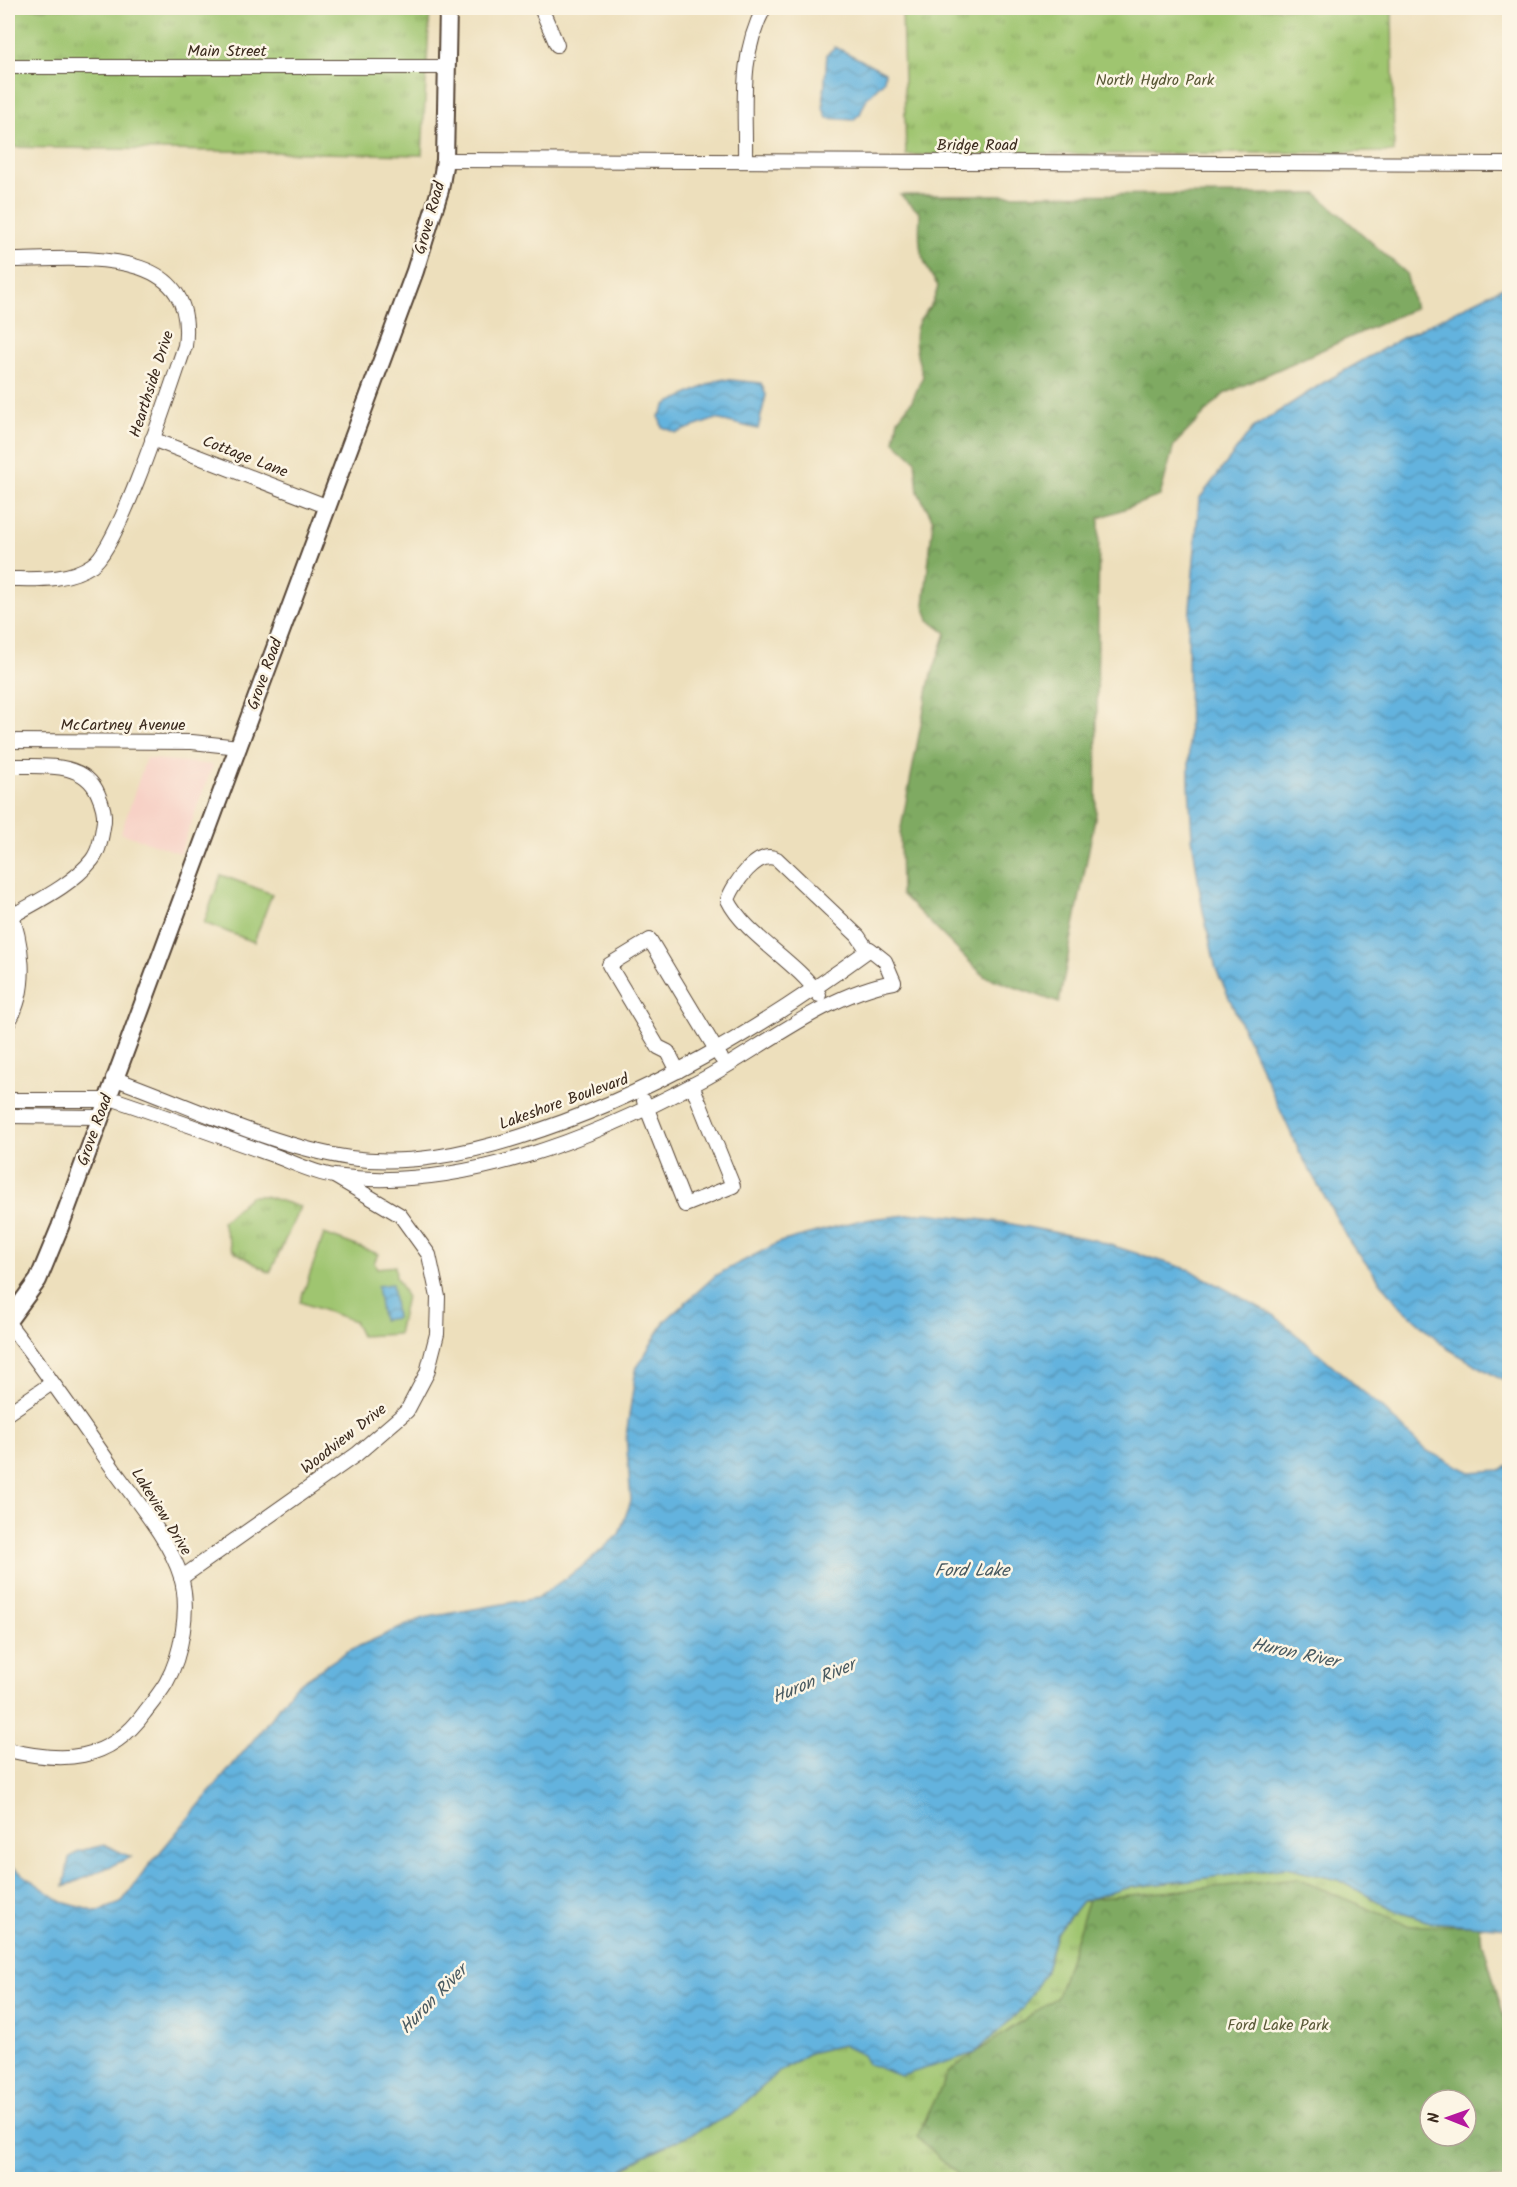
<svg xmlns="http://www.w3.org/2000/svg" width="1517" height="2187" viewBox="0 0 1517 2187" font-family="Kalam,sans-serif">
<defs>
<pattern id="grass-tufts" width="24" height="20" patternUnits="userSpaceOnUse" patternTransform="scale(1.5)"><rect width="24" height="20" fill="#9fc56f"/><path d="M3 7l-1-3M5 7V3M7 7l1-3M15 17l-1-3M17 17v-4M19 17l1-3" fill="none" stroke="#83a05b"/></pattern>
<pattern id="forest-crowns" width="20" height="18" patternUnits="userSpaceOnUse" patternTransform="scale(1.5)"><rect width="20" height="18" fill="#7faa62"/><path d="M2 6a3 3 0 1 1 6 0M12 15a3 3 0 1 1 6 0" fill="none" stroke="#698b50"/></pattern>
<pattern id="water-waves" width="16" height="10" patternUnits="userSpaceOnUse" patternTransform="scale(1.5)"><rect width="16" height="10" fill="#64b3de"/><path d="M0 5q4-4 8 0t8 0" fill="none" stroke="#5492b3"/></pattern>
</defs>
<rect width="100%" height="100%" fill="#fcf5e5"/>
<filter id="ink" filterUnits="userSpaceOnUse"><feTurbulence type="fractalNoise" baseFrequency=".0167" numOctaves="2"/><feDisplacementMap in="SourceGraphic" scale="12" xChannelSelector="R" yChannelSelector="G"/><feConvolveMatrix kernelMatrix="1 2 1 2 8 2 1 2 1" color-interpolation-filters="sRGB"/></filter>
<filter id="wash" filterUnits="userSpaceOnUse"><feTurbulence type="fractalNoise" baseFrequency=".008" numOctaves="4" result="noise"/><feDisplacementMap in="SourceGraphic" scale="24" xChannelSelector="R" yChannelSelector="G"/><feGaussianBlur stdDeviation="1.35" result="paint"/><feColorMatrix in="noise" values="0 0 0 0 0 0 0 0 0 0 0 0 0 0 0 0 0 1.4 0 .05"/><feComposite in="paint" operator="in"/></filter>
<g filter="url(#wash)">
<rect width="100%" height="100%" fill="#eddfbc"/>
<polygon fill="#f7d1c6" points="146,758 213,765 180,853 121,833"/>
<g fill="url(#grass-tufts)" stroke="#6d7846" stroke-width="1.5" fill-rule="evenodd">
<polygon points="8,8 430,8 422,155 8,147"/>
<polygon points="902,8 1392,8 1394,152 906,155"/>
<polygon points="250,1196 265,1196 300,1207 270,1273 232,1250 222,1222"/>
<path d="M1286,1868L1339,1880L1398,1912L1430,1922L1478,1925L1509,2036V2179L608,2180L644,2156L731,2115L780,2071L809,2053L842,2045L863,2055L1045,1973L1056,1934L1082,1901L1126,1888ZM1430,2100H1466V2136H1430Z"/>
</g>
<g fill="url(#forest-crowns)" stroke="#5d6a40" stroke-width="1.5" fill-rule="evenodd">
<path d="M1317,194L1406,273L1415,308L1224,394L1174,445L1160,496L1099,518L1096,813L1059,1003L984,976L901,894L900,833L929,683L946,633L929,620L924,605L933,520L918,492L915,460L894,441L898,419L912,401L923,376C918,361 910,335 920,320C930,306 934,303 938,286C919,258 918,247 920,213L900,195Z"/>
<path d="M1298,1879L1410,1926L1478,1925L1509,2036V2179H963L917,2137L949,2071L1057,1997L1089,1899ZM1430,2100H1466V2136H1430Z"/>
</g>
<g fill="#9fc56f" stroke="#6d7846" stroke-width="1.5">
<polygon points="221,875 272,894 254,942 204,923"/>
<polygon points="324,1234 378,1254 374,1263 377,1268 395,1266 396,1277 406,1296 398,1334 361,1336 354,1321 300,1302"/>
</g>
<g fill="url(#water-waves)" stroke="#506e7e" stroke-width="1.5">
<polygon points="835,47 885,72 884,81 867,98 860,114 853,120 827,118 823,108 827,54"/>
<polygon points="1509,284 1509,1384 1448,1349 1398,1304 1351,1244 1299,1151 1216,969 1202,906 1192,837 1189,785 1188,633 1199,499 1253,428 1323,383 1404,337"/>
<polygon points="720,379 761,383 766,395 758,429 716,419 676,433 662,427 659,416 667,404"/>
<polygon points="926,1213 1001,1222 1094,1240 1190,1270 1274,1315 1382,1408 1425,1450 1470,1472 1500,1470 1509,1466 1509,1928 1430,1922 1398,1912 1339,1880 1286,1868 1126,1888 1082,1901 1056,1934 1045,1973 1023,2008 975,2053 901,2076 868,2064 863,2055 842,2045 809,2053 780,2071 731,2115 644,2156 608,2179 8,2179 8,1864 62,1902 97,1912 121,1903 147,1868 260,1732 294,1687 348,1651 423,1618 537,1598 586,1564 619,1534 631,1501 626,1436 636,1369 665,1321 716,1275 780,1242 861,1220"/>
<polygon points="392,1284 396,1318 382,1320 377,1286"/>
<polygon points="105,1845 131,1857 64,1887 69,1858 79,1851"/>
</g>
</g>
<g filter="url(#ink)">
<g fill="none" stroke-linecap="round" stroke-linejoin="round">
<defs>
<g id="minor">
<polyline points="541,8 557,45"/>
<polyline points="8,67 447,67"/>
<polyline points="445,160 1510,164"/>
<path d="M745,161C746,106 738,58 764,8"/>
<path d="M8,260C75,260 199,242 185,346C171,386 120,547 92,565C67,582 36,579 8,579"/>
<polyline points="152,439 326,506"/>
<polyline points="8,741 192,742 239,747"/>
<path d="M8,766C38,767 84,759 98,794C102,803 105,812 104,821C102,834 100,850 92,860C72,885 38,901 12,916"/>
<path d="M8,904C22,941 30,987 8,1023"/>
<path d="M819,995C796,961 745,935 728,900C733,884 758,849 777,859L858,936L868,951"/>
<polyline points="678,1071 668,1052 658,1047 609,965 650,940 721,1058"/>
<path d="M107,1097C162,1115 216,1135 270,1154C290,1161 313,1173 334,1176C459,1193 594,1138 702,1080C762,1048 826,994 894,982L885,961L870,949C762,1028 648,1097 519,1137C465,1154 407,1166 350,1158C272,1146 188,1105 113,1078"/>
<polyline points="8,1100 106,1100"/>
<polyline points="644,1101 685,1205 733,1186 692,1085"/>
<polyline points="8,1116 99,1117"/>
<path d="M8,1323C45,1370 79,1420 114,1470C136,1501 170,1540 181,1577C190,1608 182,1655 166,1683C160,1693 152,1703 145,1712C109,1763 62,1763 8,1750"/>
<polyline points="8,1413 52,1383"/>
<polyline points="181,1578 357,1454 407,1411 427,1373 437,1334 438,1297 429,1255 400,1215 336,1177"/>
</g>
<polyline id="major" points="8,1321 38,1280 60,1227 415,271 440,190 445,160 448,8"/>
</defs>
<use href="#minor" stroke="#564536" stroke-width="16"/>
<use href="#major" stroke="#564536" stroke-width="20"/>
<use href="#minor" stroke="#fff" stroke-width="14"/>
<use href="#major" stroke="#fff" stroke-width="16"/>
</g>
</g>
<g text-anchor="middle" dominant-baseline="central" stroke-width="5" stroke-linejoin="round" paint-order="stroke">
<g font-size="16" fill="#3b2a1e" stroke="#fcf5e5">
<text x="227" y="51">Main Street</text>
<text x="977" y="145">Bridge Road</text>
<text transform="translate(430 218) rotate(-74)">Grove Road</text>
<text transform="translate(152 384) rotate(-72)">Hearthside Drive</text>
<text transform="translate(245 457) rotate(21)">Cottage Lane</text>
<text transform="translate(265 674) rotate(-70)">Grove Road</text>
<text x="123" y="725">McCartney Avenue</text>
<text transform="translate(564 1102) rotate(-20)">Lakeshore Boulevard</text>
<text transform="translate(95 1130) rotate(-70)">Grove Road</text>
<text transform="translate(344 1439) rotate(-38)">Woodview Drive</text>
<text transform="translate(161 1512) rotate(58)">Lakeview Drive</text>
</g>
<g font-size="16" fill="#595836" stroke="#fcf5e5">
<text x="1155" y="80">North Hydro Park</text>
<text x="1278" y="2025">Ford Lake Park</text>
</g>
<g font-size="18" font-style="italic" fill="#495a61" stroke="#fcf5e5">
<text x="972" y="1571">Ford Lake</text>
<text transform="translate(1295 1654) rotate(12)">Huron River</text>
<text transform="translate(814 1682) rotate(-23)">Huron River</text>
<text transform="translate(434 2000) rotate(-46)">Huron River</text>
</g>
</g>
<rect width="1517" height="2187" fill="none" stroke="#fcf5e5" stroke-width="30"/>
<g transform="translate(1448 2118) rotate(271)"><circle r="28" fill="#fcf5e5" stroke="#afa495" stroke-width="1.5"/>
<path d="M0-4.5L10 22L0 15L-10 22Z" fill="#b5179e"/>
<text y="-9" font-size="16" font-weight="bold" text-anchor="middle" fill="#3b2a1e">N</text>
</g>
</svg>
